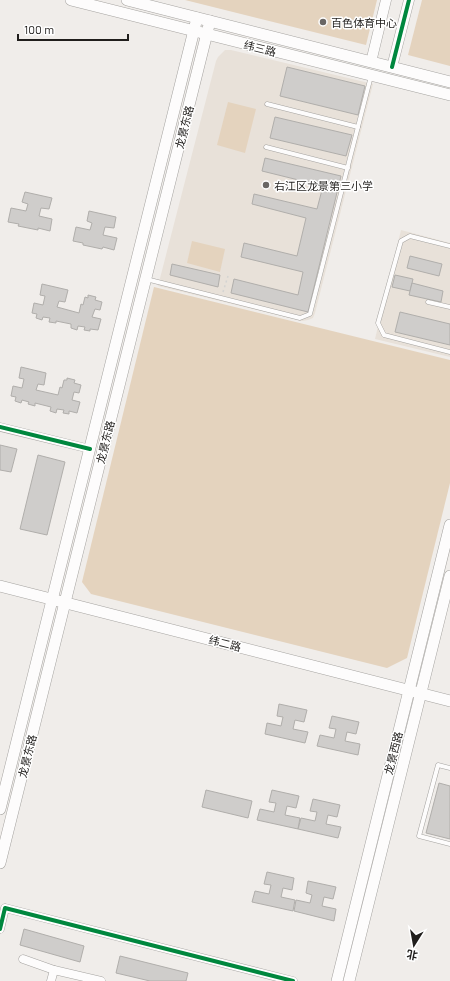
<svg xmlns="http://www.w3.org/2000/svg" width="450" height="981" viewBox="0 0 450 981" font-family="Barlow,'Noto Sans SC',sans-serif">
<rect width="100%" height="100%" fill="#f0edea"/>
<g fill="#e8e1d9">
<polygon points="225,50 231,50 373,84 315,313 313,318 308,320 302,321 158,286 216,61 218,57"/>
<polygon points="401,230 450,243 450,357 375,339"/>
</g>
<g fill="#e4d3be">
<polygon points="185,0 377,0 366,45"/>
<polygon points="422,0 450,0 450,66 408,55"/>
<polygon points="228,102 256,109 245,153 217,145"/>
<polygon points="192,241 225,249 220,272 187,263"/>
<polygon points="154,287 450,360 450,483 407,658 387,668 91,594 82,582"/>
</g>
<g fill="#cfcdcb" stroke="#b0aeab">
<polygon points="287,67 365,86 358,115 280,96"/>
<polygon points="275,117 352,135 346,156 270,138"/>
<polygon points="265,158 341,176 308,312 231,293 234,279 298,295 303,272 241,257 244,243 297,256 306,218 252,204 254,194 317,209 323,186 262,171"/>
<polygon points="25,192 52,198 49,209 41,208 39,216 52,219 50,231 38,228 38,230 18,226 19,224 8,222 11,208 26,211 28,204 22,202"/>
<polygon points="89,211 116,217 114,228 105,227 103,235 117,238 114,250 103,247 102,249 83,245 83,243 73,241 76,227 90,230 92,223 87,221"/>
<polygon points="410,256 442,264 439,276 407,268"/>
<polygon points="172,264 220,275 218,287 170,275"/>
<polygon points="395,275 413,279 410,291 392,287"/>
<polygon points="412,283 443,291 441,302 409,295"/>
<polygon points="42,284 68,290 65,302 59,301 57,307 79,313 81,304 83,305 85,297 88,298 88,295 96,297 95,300 102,302 100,310 95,309 92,317 101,319 98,330 90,329 90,331 84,330 85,327 78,326 77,330 71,328 71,324 56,321 56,323 49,322 50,318 43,317 42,320 36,318 37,314 32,313 34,303 43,305 45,296 40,295"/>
<polygon points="400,312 450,324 450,345 395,332"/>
<polygon points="21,367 46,373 44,385 38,384 36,390 58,395 60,387 62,388 64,380 67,380 67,378 75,380 74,383 81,385 79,393 74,392 72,400 80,402 77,413 69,411 69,414 63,413 64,410 57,409 56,413 50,411 51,407 35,403 35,406 28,404 29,402 22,400 21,403 15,401 16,397 11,396 13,386 22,388 24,379 19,378"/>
<polygon points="0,445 17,449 11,472 0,470"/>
<polygon points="38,455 65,462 47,535 20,529"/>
<polygon points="279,704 307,710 304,722 295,720 293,729 308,732 305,743 265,734 267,723 281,726 283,717 277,716"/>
<polygon points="332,716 359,722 356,734 347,732 345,741 360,744 358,755 317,746 320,735 334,738 336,729 329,728"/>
<polygon points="439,783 450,786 450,839 426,833"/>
<polygon points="206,790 252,801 248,818 202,807"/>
<polygon points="272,790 299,796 296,808 287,806 285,815 300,818 298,829 257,820 260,809 274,812 276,803 269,802"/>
<polygon points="313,799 340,805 337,817 328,815 326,824 341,827 338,838 298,829 301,818 315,821 317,812 310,811"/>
<polygon points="267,872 294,878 292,890 283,888 281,897 295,900 293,911 252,902 255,891 269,894 271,885 264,884"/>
<polygon points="308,881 336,887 333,899 324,897 322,906 336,909 334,921 294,911 296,900 310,903 312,895 306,893"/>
<polygon points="24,929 84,946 80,962 20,945"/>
<polygon points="120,956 188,973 186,981 150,981 116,973"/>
</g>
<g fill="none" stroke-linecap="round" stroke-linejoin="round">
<defs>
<g id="service">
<polyline points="267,104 358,127"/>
<polyline points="266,147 348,168"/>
<polyline points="450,246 410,236 401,241 378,323 384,335 450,352"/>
<polyline points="146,279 300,318 310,314 371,76"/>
<polyline points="428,302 450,307"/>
<polyline points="450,768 438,765 419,836 450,844"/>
</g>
<g id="minor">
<polyline points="0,427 90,449"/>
<polyline points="0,929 5,908 293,981"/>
<polyline points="23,959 54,970 101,981"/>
<polyline points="51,981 54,970"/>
</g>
<g id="tertiary">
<polyline points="371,62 386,0"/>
<polyline points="392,67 409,0"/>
</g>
<g id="secondary">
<polyline points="71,0 450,95"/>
<polyline points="127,0 450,82"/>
<polyline points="0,586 450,701"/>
<polyline points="0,809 197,18"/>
<polyline points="0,863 210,21"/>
<polyline points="337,981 450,525"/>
<polyline points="349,981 450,576"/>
</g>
</defs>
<use href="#service" stroke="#a5a3a0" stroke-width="5"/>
<use href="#minor" stroke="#a5a3a0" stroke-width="9"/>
<use href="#tertiary" stroke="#a5a3a0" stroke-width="11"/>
<use href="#secondary" stroke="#a5a3a0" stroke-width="12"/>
<polyline stroke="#d4d4d2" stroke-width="1.5" stroke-dasharray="2 3" stroke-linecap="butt" points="223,292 228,276"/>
<use href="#service" stroke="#fdfcfc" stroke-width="4"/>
<use href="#minor" stroke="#fdfcfc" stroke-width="8"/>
<use href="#tertiary" stroke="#fdfcfc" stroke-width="10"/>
<use href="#secondary" stroke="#fdfcfc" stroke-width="11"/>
<defs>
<g id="cycleway">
<polyline points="392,67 409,0"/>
<polyline points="0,427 90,449"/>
<polyline points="0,929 5,908 293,981"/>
</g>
</defs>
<use href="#cycleway" stroke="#fff" stroke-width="6"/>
<use href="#cycleway" stroke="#00873e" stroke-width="4"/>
</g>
<g fill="#696664" stroke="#fff" stroke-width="1.5">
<circle cx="323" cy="22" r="4"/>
<circle cx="266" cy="185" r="4"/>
</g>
<g text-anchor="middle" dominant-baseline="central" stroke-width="3" stroke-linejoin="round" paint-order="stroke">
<g font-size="11" fill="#201e1c" stroke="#fff" text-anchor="start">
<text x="331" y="22">百色体育中心</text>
<text x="274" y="185">右江区龙景第三小学</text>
</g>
<g font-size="11" fill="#201e1c" stroke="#fff">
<text transform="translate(260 48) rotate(14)">纬三路</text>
<text transform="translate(184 127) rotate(-76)">龙景东路</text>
<text transform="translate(105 442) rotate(-76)">龙景东路</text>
<text transform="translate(225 643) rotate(14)">纬二路</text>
<text transform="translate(393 753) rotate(-76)">龙景西路</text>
<text transform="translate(27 756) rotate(-76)">龙景东路</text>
</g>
</g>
<g transform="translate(414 945) rotate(191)" stroke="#ffffff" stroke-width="3" paint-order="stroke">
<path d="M0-3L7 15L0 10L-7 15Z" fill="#201e1c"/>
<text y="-6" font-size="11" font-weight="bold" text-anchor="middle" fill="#201e1c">北</text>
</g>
<path d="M18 34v6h110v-6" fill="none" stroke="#201e1c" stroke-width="2"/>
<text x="24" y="34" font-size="12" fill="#201e1c" stroke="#ffffff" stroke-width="3" paint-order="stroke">100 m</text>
</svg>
